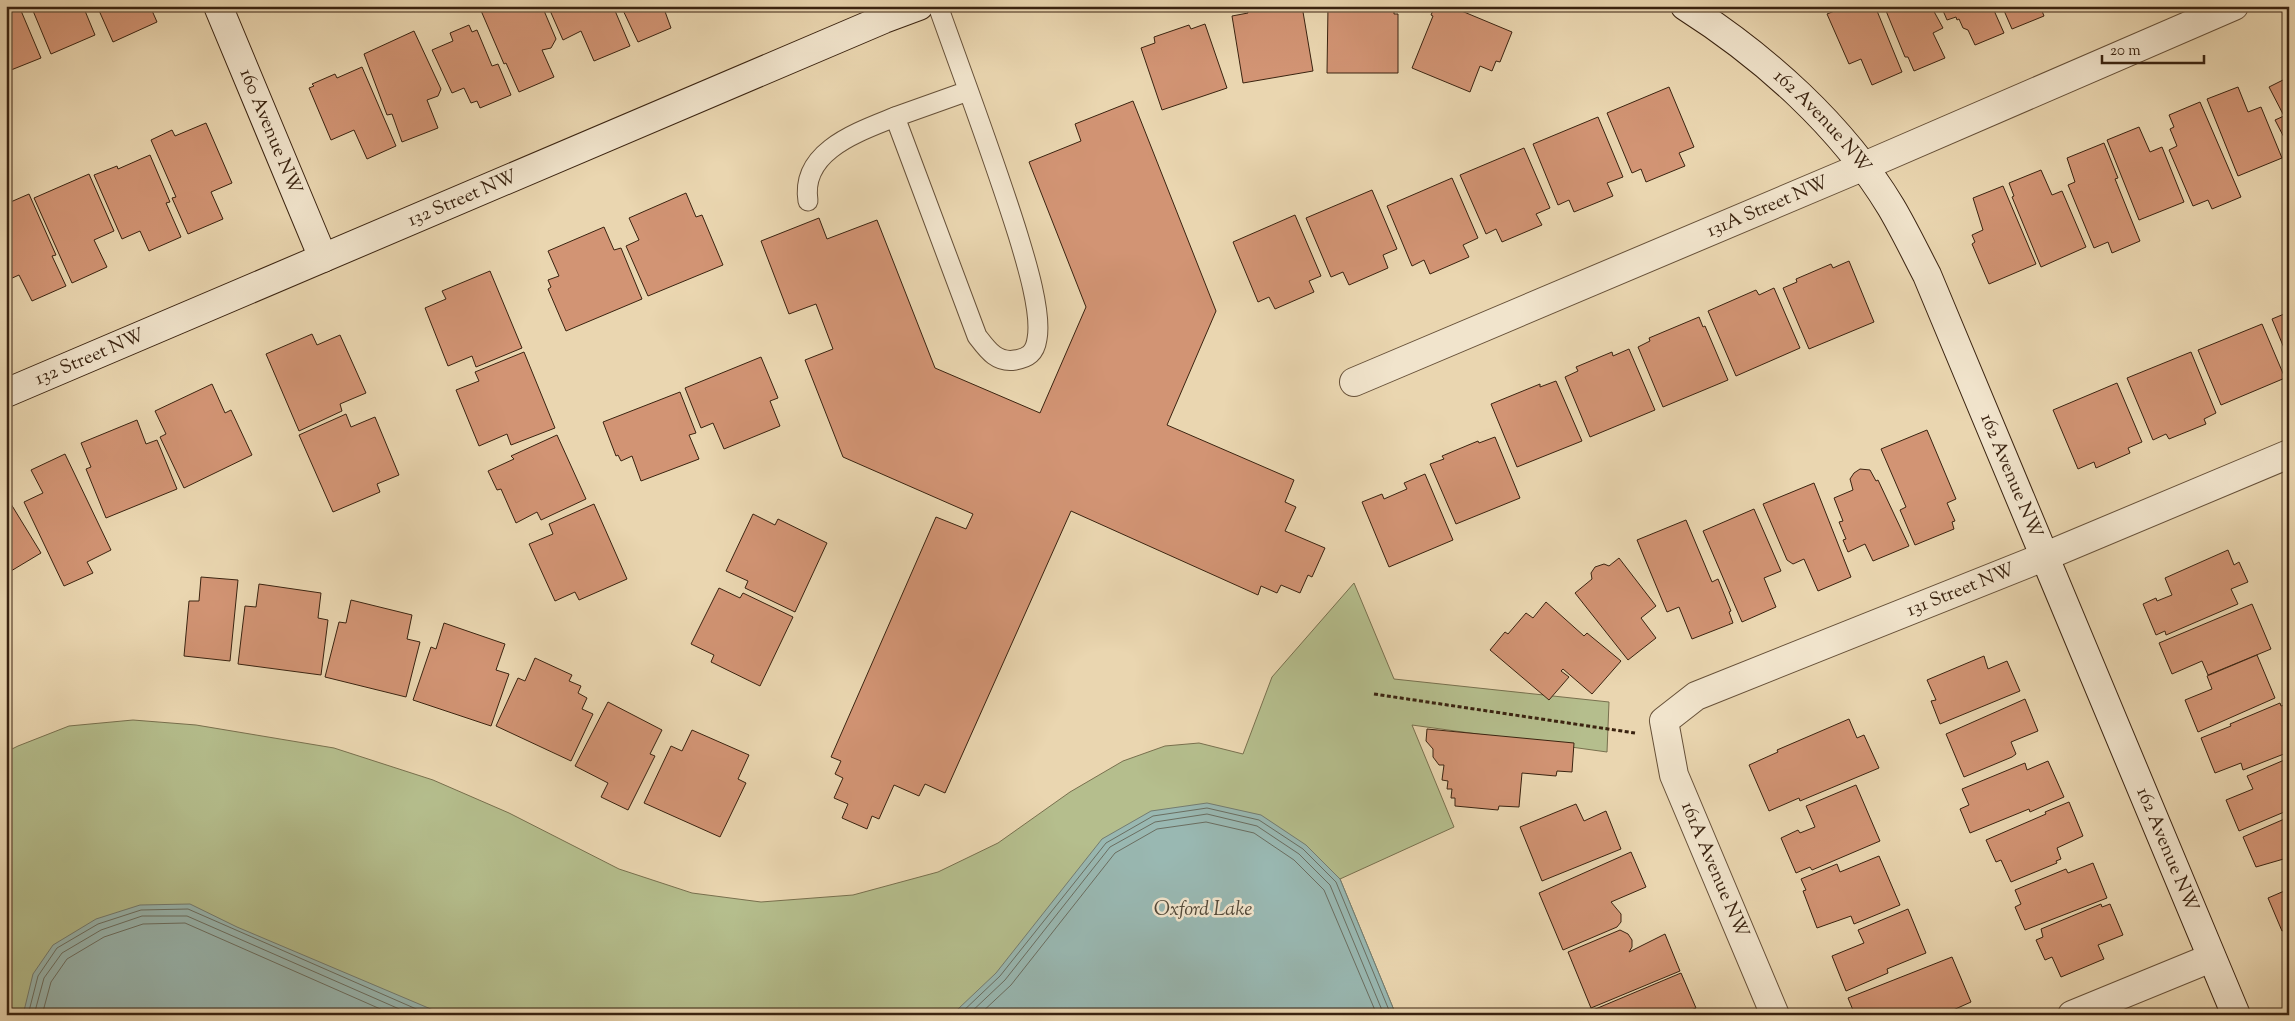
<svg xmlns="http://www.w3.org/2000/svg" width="2295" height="1021" viewBox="0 0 2295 1021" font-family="'Sorts Mill Goudy',serif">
<rect width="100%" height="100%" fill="#ead6b0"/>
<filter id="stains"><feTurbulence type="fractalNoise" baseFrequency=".004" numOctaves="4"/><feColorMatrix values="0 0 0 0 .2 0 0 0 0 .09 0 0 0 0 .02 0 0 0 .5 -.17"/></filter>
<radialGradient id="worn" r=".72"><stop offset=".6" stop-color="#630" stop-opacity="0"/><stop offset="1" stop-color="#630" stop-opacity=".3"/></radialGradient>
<polygon fill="#b5be8d" stroke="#78704e" points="1354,583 1394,679 1609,702 1607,752 1412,725 1454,827 1340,879 1396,1015 6,1015 6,752 18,746 69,726 133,720 196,725 334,748 433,780 509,813 619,869 692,893 761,902 853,895 938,872 998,843 1070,792 1123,761 1165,746 1199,743 1243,754 1272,677"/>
<g fill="#99b8b2" stroke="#737c71">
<polygon points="1207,803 1261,815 1306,845 1340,879 1396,1015 949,1015 958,1009 996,973 1102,839 1151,811"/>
<polygon points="190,904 237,927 445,1015 23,1015 33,974 53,945 96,919 140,905"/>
</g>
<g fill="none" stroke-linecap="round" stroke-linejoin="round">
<g stroke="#6a6e61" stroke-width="1">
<polyline points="28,1015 38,976 57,948 98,924 141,910 188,909 430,1015"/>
<polyline points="34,1015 44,978 62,953 101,930 142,916 187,916 413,1015"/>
<polyline points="42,1015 51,982 67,959 104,937 143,924 185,923 394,1015"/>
<polyline points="959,1015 1000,976 1106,843 1153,816 1207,808 1259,820 1303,849 1336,882 1391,1015"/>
<polyline points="968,1015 1005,980 1110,847 1155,822 1207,814 1257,826 1299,854 1330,885 1384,1015"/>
<polyline points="979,1015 1011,985 1115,853 1157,829 1206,822 1254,833 1294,860 1324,890 1377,1015"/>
</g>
</g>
<g fill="#d29474" stroke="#3a2310">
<polygon points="6,6 19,6 41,58 6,72"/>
<polygon points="31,6 83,6 95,35 51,54"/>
<polygon points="97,6 150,6 157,22 113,42"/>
<polygon points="479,6 542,6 556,39 551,48 542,50 554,77 519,92 506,63 504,64"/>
<polygon points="548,6 613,6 630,46 594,61 581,31 563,40"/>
<polygon points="621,6 663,6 671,28 638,42"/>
<polygon points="1267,6 1302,6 1313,71 1243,83 1232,16 1248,13 1247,9"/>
<polygon points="1328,6 1394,6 1394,14 1398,14 1398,73 1327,73"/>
<polygon points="1435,6 1442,6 1451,10 1452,7 1512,32 1500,62 1496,61 1492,71 1480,66 1470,92 1412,68 1433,16 1431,15"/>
<polygon points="1847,6 1875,6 1902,72 1872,85 1861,59 1849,64 1827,14"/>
<polygon points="1884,6 1931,6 1943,28 1933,33 1945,58 1914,71 1908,57 1905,57"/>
<polygon points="1941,6 1992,6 2004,33 1975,45 1968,30 1963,28 1959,19 1957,20 1956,17 1947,20"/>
<polygon points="2002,6 2040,6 2044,16 2012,29"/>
<polygon points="1205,24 1227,88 1162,110 1141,48 1155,43 1154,37 1189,25 1191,29"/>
<polygon points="469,25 472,32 477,30 492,66 498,64 511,95 480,108 477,101 471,103 464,88 452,93 432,50 453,41 450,33"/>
<polygon points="414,31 441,89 438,96 427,100 438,128 402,142 392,114 387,115 364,54"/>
<polygon points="362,67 396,146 367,159 354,130 331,140 309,88 314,86 312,84 335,74 337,78"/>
<polygon points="2289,77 2289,147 2275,120 2284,116 2269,87"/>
<polygon points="1669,87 1694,147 1679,153 1685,166 1646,182 1641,169 1632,173 1607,113"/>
<polygon points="2238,87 2248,112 2261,107 2282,158 2238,176 2207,99"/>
<polygon points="1133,101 1216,311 1167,425 1294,480 1285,502 1296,507 1285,531 1325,548 1312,577 1308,575 1300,593 1281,585 1277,593 1261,586 1258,595 1071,511 945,793 925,784 919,796 894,785 879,819 872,816 867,829 842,818 848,804 834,798 843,778 835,774 841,761 831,757 936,517 966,529 973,514 843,457 805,360 833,349 816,304 789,314 761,241 819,218 827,239 877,220 935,368 1040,413 1086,307 1029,162 1081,141 1075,124"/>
<polygon points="2200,102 2241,197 2212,209 2208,200 2193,206 2169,150 2177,146 2170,129 2174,127 2169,115"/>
<polygon points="1598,117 1623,177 1607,183 1613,196 1574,212 1569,200 1558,205 1533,144"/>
<polygon points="206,123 232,183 211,192 223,219 188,234 172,198 176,197 151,140 172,130 175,136"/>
<polygon points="2139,127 2150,152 2162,147 2184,202 2139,220 2107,140"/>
<polygon points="2104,143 2118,178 2115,179 2140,241 2112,253 2108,242 2094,248 2068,185 2075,182 2067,158"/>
<polygon points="1524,148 1550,208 1536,214 1542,225 1502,242 1496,229 1486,234 1460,175"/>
<polygon points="150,155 170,202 166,203 181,237 149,251 140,231 122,239 94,175 117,166 118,169"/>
<polygon points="2041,170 2052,195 2062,191 2086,247 2041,267 2012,197 2014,196 2009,183"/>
<polygon points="89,174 114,231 94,240 107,267 72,283 34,198"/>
<polygon points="1452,178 1478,238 1463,245 1469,257 1430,274 1424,260 1412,266 1387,206"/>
<polygon points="2003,186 2036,264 1989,284 1972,244 1975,242 1972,235 1983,230 1973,198"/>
<polygon points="1372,190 1397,249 1383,255 1388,268 1349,285 1343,272 1331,277 1306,218"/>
<polygon points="686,193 696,217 702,215 723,265 648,296 626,246 639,240 629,218"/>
<polygon points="29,194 56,255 52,256 66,286 32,301 19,275 10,279 6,277 6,204"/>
<polygon points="1295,215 1321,276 1309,281 1314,292 1275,309 1269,297 1258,302 1233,242"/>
<polygon points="604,227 614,250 621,248 642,299 566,331 548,289 551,287 548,280 559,276 548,251"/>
<polygon points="1849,261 1874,322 1809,349 1783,288 1797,282 1796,279 1831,264 1833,268"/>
<polygon points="490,271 522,348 476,367 472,356 448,366 425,308 446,299 442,291"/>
<polygon points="1774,288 1800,348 1736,376 1708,311 1756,290 1759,295"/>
<polygon points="2289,312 2289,360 2272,319"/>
<polygon points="1699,317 1703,327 1705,326 1728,380 1663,407 1638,347 1650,341 1649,338"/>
<polygon points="2262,324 2285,378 2221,405 2198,350"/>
<polygon points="312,334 317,345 340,335 366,393 340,404 342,411 299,431 266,354"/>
<polygon points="1629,349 1655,410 1590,437 1565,377 1578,371 1576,367 1612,352 1613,356"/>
<polygon points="524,352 555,428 511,445 507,434 479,446 456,390 479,381 475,372"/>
<polygon points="2191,352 2216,413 2204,419 2206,424 2169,439 2166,434 2153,440 2127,378"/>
<polygon points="761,357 778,398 770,401 780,426 724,449 713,423 701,428 685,388"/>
<polygon points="1556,381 1582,441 1517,467 1491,404 1540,384 1540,387"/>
<polygon points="2117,383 2142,442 2128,448 2130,453 2096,468 2094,462 2078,469 2053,410"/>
<polygon points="212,384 225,413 231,410 252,455 184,488 160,437 166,434 155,411"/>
<polygon points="680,392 696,433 689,435 699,459 641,481 632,456 621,461 618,455 616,456 603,422"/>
<polygon points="346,414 351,427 375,417 399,475 377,484 380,492 333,512 299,435"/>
<polygon points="137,420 146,444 157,440 177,489 106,518 86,469 91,467 81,443"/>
<polygon points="1927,430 1956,499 1947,503 1955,521 1952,522 1954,529 1915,545 1900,510 1906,507 1881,449"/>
<polygon points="557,435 586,499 541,520 537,512 516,523 501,489 497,490 488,471 514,459 511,456"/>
<polygon points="1495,437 1520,498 1456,524 1430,464 1444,459 1442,456 1478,441 1479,443"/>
<polygon points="65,454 111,550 87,562 93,573 64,586 24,502 43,493 31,470"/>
<polygon points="1860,469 1870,470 1876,481 1878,480 1909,546 1873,561 1865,544 1848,552 1843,540 1846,539 1839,522 1843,521 1834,498 1853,490 1850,479 1854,473"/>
<polygon points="1425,474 1453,540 1389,567 1362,502 1382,494 1384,499 1407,489 1404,483"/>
<polygon points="1814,483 1851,577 1818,591 1804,559 1793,564 1787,560 1763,504"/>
<polygon points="11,504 41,553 6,574 6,507"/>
<polygon points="594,504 627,579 579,600 575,592 555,601 529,544 553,534 549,524"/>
<polygon points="1754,509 1781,571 1764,578 1776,607 1742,622 1703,531"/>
<polygon points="753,514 775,525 778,519 827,543 795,612 745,588 748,581 726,571"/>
<polygon points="1686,520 1712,582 1718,579 1731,611 1729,612 1733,623 1692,639 1679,607 1667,612 1637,540"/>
<polygon points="2228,550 2234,565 2239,562 2248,582 2231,589 2238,604 2166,635 2165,631 2156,635 2143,604 2156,598 2157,601 2172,595 2165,578"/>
<polygon points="1619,558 1656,606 1641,618 1656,638 1628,660 1575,593 1592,579 1591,573 1595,567 1604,564 1609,566"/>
<polygon points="201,577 238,580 230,661 184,656 189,601 199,601"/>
<polygon points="259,584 321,593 318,618 328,620 321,675 238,664 245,606 256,607"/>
<polygon points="719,588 740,598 743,593 793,617 760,686 711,662 714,655 691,644"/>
<polygon points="351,600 412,615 407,639 420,642 406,697 325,677 339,622 346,623"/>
<polygon points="1546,602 1584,636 1587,633 1621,661 1592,694 1563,669 1561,671 1569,677 1549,700 1490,650 1505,632 1508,634 1526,613 1533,618"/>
<polygon points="2252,604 2271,649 2208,675 2202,661 2172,674 2159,643"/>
<polygon points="444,623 505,644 496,670 509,674 491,726 413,700 431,647 436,649"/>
<polygon points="2257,655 2275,698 2198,732 2185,700 2212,689 2207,676"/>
<polygon points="1984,656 1988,669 2007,661 2020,691 1940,724 1931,701 1936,700 1927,680"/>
<polygon points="535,658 572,675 569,681 581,686 578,693 587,698 582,709 593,714 571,761 496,726 518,678 525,681"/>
<polygon points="2025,699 2038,731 2011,742 2016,754 2012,757 1964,777 1946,734"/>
<polygon points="608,702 662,730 650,754 655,756 628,810 601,797 608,783 575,766"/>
<polygon points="2280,703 2281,706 2288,704 2289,707 2289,752 2243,770 2241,763 2215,773 2201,738 2231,726 2230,724"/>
<polygon points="1849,719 1857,738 1864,735 1879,768 1800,801 1799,798 1769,811 1749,765 1778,752 1777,750"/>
<polygon points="1427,729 1574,743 1572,772 1557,771 1556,776 1522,773 1519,807 1499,806 1498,810 1455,806 1455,798 1451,798 1452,789 1447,789 1448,781 1442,780 1444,765 1439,765 1433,757 1433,749 1426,741"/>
<polygon points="692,730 749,755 738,779 746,783 720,837 644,803 671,746 682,751"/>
<polygon points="2289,758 2289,810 2239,831 2226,800 2253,789 2247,776"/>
<polygon points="2048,761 2064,797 2030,812 2029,809 1970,833 1960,809 1969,805 1962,789 2025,763 2027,770"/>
<polygon points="1856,785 1880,841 1812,870 1810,867 1796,873 1781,838 1798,830 1800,833 1815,827 1806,806"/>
<polygon points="2069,802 2083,836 2057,848 2061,859 2056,861 2057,863 2011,882 2001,860 1996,862 1986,840 2046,814 2045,812"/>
<polygon points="1576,804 1584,821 1606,811 1621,849 1542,881 1520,827"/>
<polygon points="2289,817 2289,863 2287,858 2256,867 2243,837"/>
<polygon points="1631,852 1646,887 1611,902 1621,914 1621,922 1617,927 1563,950 1539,893"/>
<polygon points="1879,856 1900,905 1854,924 1851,916 1817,928 1803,891 1806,890 1801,879 1837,864 1840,872"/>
<polygon points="2093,863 2107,898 2025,930 2015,907 2021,904 2015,890 2066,869 2068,873"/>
<polygon points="2289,889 2289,928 2282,931 2268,898"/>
<polygon points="2101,904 2102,907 2110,904 2123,935 2098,945 2104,959 2061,977 2052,957 2045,960 2036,940 2043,937 2041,929"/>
<polygon points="1908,909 1926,953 1887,969 1888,973 1846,991 1832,956 1864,943 1858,930"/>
<polygon points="1620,930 1628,934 1632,940 1632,947 1629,952 1665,934 1680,971 1591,1008 1568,952"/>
<polygon points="1952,957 1971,1002 1942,1015 1855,1015 1848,998"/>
<polygon points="1681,973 1696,1008 1680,1015 1595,1015 1593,1010"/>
</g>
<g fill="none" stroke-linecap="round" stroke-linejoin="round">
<defs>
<g id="lane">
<path d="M938,6C965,82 994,158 1018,235C1026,261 1042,313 1037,339C1035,353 1028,358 1015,360C996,363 987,349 977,336L895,117L968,91"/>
<path d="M808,201C800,151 858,132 895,117"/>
</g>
<g id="street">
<path id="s1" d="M1354,382L1862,167L2234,6"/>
<path id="s2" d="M1775,1015L1674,775L1664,721L1696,696L2046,556L2289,454"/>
<polyline points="2072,1015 2211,958"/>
</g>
<g id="secondary">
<path id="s3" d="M218,6L323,258"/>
<path id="s4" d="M1685,6C1765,57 1842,126 1891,207C1904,229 1915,252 1927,275L2236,1015"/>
<path id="s5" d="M6,393L884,19L919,6"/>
</g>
</defs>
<use href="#lane" stroke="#665038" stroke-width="21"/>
<use href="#street" stroke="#665038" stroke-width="30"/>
<use href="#secondary" stroke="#3a2310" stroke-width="30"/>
<polyline stroke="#3a2310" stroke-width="3" stroke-dasharray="4 2.5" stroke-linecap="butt" points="1374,694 1635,733"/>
<use href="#lane" stroke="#f1e4cc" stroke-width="19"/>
<use href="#street" stroke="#f1e4cc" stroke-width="28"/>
<use href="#secondary" stroke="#f1e4cc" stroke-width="28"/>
</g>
<g text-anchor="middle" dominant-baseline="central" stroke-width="5" stroke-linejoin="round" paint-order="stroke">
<g font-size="19" fill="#3a2310" stroke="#f1e4cc">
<text stroke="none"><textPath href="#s4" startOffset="180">162 Avenue NW</textPath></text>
<text stroke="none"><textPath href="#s3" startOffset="136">160 Avenue NW</textPath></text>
<text stroke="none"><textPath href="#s5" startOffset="496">132 Street NW</textPath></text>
<text stroke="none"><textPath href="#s1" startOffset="449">131A Street NW</textPath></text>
<text stroke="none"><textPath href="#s5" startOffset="91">132 Street NW</textPath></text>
<text stroke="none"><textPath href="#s4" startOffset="585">162 Avenue NW</textPath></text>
<text stroke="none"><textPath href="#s2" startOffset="641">131 Street NW</textPath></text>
<text stroke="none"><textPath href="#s4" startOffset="990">162 Avenue NW</textPath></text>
<text transform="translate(1714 870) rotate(67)">161A Avenue NW</text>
</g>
<g font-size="20" font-style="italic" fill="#524838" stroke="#f1e4cc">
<text x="1203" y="910">Oxford Lake</text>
</g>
</g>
<rect width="2295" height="1021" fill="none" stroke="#ead6b0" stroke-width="25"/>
<rect x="8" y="8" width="2280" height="1006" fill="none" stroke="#3a2310" stroke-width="2.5"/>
<rect x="12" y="12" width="2270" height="996" fill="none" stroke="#3a2310"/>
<path d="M2102 55v8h102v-8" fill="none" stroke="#3a2310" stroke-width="2.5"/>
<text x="2110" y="55" font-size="15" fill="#3a2310" stroke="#f1e4cc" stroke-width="4" paint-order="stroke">20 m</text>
<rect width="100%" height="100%" filter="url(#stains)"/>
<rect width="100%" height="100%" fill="url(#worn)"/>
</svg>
